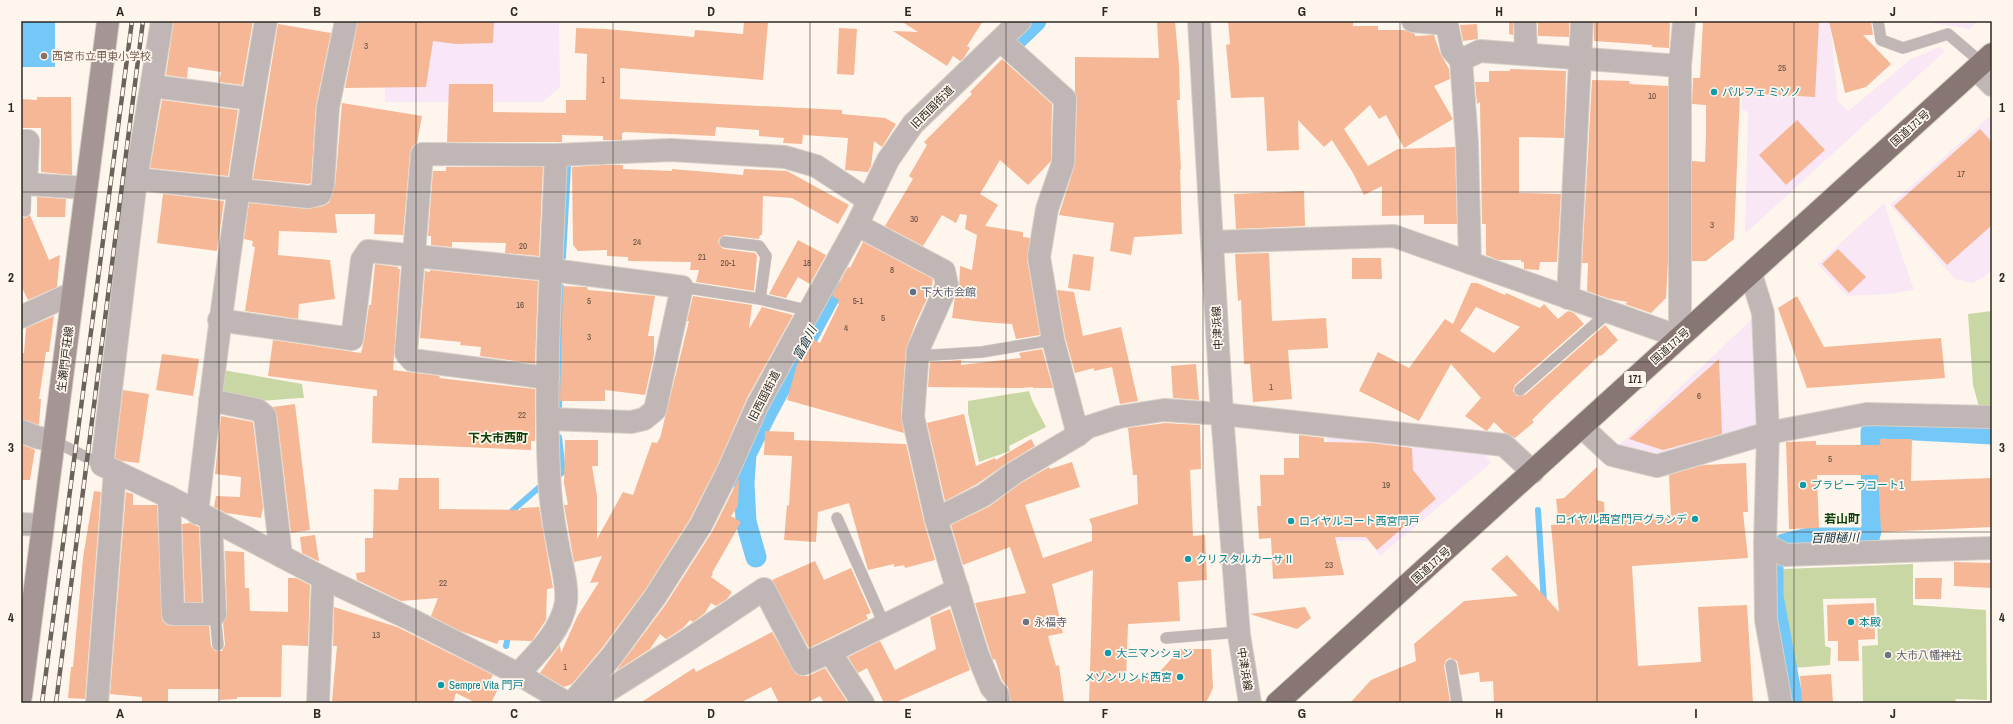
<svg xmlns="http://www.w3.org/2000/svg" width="2013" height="724" viewBox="0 0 2013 724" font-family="'Archivo Narrow','Noto Sans JP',sans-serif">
<rect width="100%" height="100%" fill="#fef6ec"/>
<g fill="#fae7f6">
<polygon points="1745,21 1830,21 1838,101 1848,111 1911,59 1940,47 1945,51 1745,234 1748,112 1742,110"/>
<polygon points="1932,21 1978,21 1970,29 1932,23"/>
<polygon points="1992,114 1992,270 1984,277 1973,283 1955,279 1890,205"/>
<polygon points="1884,203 1914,290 1890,294 1847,296 1818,264"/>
<polygon points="1752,319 1758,422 1750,431 1661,454 1619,445"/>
<polygon points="1327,432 1482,450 1491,463 1380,556 1369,541 1327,541"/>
</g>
<polygon fill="#f9e7f8" points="385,21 559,21 560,87 543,102 385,102"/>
<g fill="#c9d7a4">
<polygon points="1992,311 1992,405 1979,407 1973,385 1968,314"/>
<path d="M223,370L302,384L304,398C280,398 242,407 221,391Z"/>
<polygon points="1029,391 1032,400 1046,427 1009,446 1010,451 979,462 968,413 968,401"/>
<polygon points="1913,564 1913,605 1986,610 1987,700 1956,699 1955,703 1863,703 1862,646 1878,645 1876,598 1823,599 1825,646 1831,648 1830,665 1793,668 1782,610 1783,569"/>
</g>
<rect fill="#73c8f8" x="21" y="21" width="34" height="46"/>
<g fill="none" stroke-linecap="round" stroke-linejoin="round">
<g stroke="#73c8f8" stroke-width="6">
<polyline points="563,257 568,167"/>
<polyline points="559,411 561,287"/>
<polyline points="559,437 563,472 560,474"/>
<polyline points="1538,510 1544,602"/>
<polyline points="513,517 512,511 543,484"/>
<polyline points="506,646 509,633"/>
</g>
<g stroke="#73c8f8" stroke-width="21">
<polyline points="1015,41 1036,21"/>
<polyline points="756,557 746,522 744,483 746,454 767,412 833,290"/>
<polyline points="1793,703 1773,596 1773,564 1784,544 1809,538 1869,538 1872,527 1871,432 1878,428 1992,434"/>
</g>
</g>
<g fill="#f5b795" fill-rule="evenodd">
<polygon points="174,21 253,21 242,85 219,82 221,72 188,67 187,78 166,75"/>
<polygon points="358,21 494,21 493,43 456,44 433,41 426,87 345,88"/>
<polygon points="744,21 768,23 763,80 620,68 620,99 842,110 842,114 885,118 896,124 882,147 874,141 871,166 868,172 845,170 848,138 803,135 802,144 783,143 784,138 759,136 759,130 716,127 715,136 625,132 622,133 622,140 603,140 603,136 562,135 562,142 447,142 449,84 493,84 493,112 566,113 566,100 586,100 587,54 575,53 576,28 606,29 694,37 695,30 743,34"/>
<polygon points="901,21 983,21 967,46 970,48 963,59 960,61 953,56 947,66 893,31 918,32"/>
<polygon points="1157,21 1175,21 1179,66 1180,100 1177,100 1181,169 1180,170 1182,234 1134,237 1131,255 1110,251 1114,223 1059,215 1075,164 1077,99 1075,92 1075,57 1159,58"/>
<polygon points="1228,21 1353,21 1353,26 1378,26 1378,30 1404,30 1415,34 1415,36 1434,35 1440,53 1449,69 1450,79 1434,86 1453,119 1404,148 1386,115 1379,119 1370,105 1344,129 1368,166 1398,149 1455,147 1457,224 1424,224 1424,215 1382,216 1382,186 1364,195 1353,173 1332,140 1324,147 1298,120 1299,150 1267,151 1264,97 1231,98 1226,45 1230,44"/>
<polygon points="1509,21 1513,21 1513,35 1509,34"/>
<polygon points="1538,21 1569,21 1569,37 1538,36"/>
<polygon points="1594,21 1670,21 1669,48 1652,47 1652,45 1594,41"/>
<polygon points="1703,21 1819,21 1815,97 1740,93 1734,239 1706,261 1692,261 1692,161 1705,162 1706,136 1706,105 1692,104 1693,78 1700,78"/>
<polygon points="1829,21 1871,21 1873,35 1863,35 1891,64 1866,87 1845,93"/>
<polygon points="278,24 331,33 316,105 311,183 308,184 253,179"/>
<polygon points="1477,24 1478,39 1463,41 1460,25"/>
<polygon points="839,28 857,29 854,75 837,74"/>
<polygon points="1002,59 1052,104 1051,161 1028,185 1000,160 980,194 998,205 985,226 1023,232 1023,237 1030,238 1027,259 1040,335 1016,339 1012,324 983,322 952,318 955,297 959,290 960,266 972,270 977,235 965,229 967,215 960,214 956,223 942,215 923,246 885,226 913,179 909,176 927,145 924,142 972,94 970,92"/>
<polygon points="1510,69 1566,71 1564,138 1519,137 1519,193 1561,194 1557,262 1540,262 1539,270 1524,269 1524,262 1521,262 1521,260 1498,260 1486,255 1486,224 1482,224 1480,102 1477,104 1475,82 1489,82 1489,71 1510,71"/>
<polygon points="1592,80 1630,81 1629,84 1668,86 1668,261 1666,298 1651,313 1625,304 1628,302 1610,299 1587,291 1588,263 1582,263"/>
<polygon points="37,97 71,97 72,175 41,172 41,128 21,128 21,99 37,100"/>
<polygon points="162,100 238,110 228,176 150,168"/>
<polygon points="342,103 422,116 417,143 412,147 410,153 403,235 374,234 375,214 335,214 337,233 279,231 278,255 330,260 335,299 299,304 298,319 245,311 255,247 252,246 253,241 244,239 249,203 308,209 323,206 329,203 335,186"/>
<polygon points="1797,120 1825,150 1786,185 1759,155"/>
<polygon points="1980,129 1992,142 1992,225 1947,265 1894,206"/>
<polygon points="603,165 623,165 623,169 672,171 672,169 743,175 744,169 787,171 849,205 838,224 792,198 763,196 762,235 760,235 759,239 725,235 720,238 718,242 721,247 724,249 755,253 757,256 754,291 696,282 699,270 690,270 691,262 628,261 628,257 607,256 607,250 578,251 573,245 572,167"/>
<polygon points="446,167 543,167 539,256 505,253 506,243 452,242 452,247 431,245 431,236 428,236 433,171 446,171"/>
<polygon points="1304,191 1305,226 1236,229 1234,194"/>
<polygon points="163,194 224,201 217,251 157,243"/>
<polygon points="37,197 66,199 65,217 37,217"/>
<polygon points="30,215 49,260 60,255 57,287 28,300 21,286 21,217 25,218"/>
<polygon points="798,240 826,255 810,284 798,277 786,298 769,294"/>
<polygon points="863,242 933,279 931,290 916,322 906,349 901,416 904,433 787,400 800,354 809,337 820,343 839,304 838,303 839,300 832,296 848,267 850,268"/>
<polygon points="1838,249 1866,277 1849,293 1822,264"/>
<polygon points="1269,253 1272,321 1326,318 1328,348 1288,350 1292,399 1253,402 1250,364 1244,364 1241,300 1238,301 1235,254"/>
<polygon points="1073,254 1094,257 1090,291 1068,288"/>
<polygon points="1352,258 1381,258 1382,279 1352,279"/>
<polygon points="375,264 398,267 398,269 400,269 393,370 440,376 439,378 535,389 535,441 531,441 531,450 372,443 373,396 377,396 377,390 268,376 273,340 361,353 364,341 369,305 371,305"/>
<polygon points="430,270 538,281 535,364 480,356 481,347 460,345 461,342 420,338 425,271 430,272"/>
<path d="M1471,283H1477L1505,295L1506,293L1540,308L1544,304L1558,319L1568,311L1574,313L1584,324L1515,385L1513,391L1517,396L1525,395L1605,325L1618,340L1601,356L1600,355L1552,400L1532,420L1534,422L1515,438L1504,432L1494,422L1487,431L1485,430L1465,416L1481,398L1451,364L1419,421L1359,391L1378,352L1409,368L1445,319L1453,324ZM1476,307L1520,327L1494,353L1460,331Z"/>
<polygon points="563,286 587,287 588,290 655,296 648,336 654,336 654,355 645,395 605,390 605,401 560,401"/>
<polygon points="1057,290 1074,292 1083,336 1121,327 1138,401 1120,404 1112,367 1094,371 1094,368 1075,373 1065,337"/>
<polygon points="693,296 752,305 749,329 762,307 793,315 747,398 718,464 690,519 645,590 602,648 572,684 564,687 540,673 560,645 561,653 577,617 599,582 590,583 602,556 574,562 564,505 568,505 564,483 565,440 598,440 598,466 592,466 597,496 597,539 623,492 633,495 652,442 657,443 660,438 689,321 687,321"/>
<polygon points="1797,296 1824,347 1941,338 1945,378 1807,388 1778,308"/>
<polygon points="54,316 49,352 46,352 39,399 41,399 39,425 21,419 21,353 24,353 26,328"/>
<polygon points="1042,349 1053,388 1033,388 1033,387 1021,388 928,387 930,362 961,360 961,365 1021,358 1019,353"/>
<polygon points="162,354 199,359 193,396 156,390"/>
<polygon points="1719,359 1722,434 1663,450 1629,439"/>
<polygon points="1196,364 1199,400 1173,398 1171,366"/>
<polygon points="123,390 149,394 139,463 122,461 115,458"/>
<polygon points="295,404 310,530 291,533 277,415 273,407"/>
<polygon points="964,414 976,466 995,458 996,460 1031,439 1035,446 1007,463 977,484 945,501 927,423"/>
<polygon points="221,416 253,422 263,507 261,518 226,513 214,507 216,496 240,497 241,477 215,474"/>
<polygon points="1165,423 1200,425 1201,469 1190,470 1193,536 1205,535 1207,580 1178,582 1180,621 1128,624 1126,681 1156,676 1180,649 1211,649 1213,688 1206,703 1089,703 1093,570 1052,584 1063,633 1048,636 1056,666 1059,665 1064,702 1011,703 1008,687 1002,680 995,659 993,660 989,649 975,603 1026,593 1010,547 963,565 951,525 990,506 1021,483 1049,467 1050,469 1072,462 1080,487 1025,505 1043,558 1092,541 1092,526 1089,519 1138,504 1137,475 1133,475 1128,428"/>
<polygon points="765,431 794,432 794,440 906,444 924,522 935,560 905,568 904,565 894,567 894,564 868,570 849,503 818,512 816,542 784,540 787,505 789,506 792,456 764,455"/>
<polygon points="1299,435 1324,438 1324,442 1371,443 1412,448 1413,470 1436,499 1377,550 1366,537 1335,537 1344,575 1273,579 1271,538 1259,539 1257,506 1261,506 1260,475 1284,475 1284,458 1299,458"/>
<polygon points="1880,439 1912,439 1911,481 1992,478 1992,527 1881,532 1878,475 1817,475 1819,528 1789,529 1786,442 1816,441 1816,445 1880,445"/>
<polygon points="21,444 35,450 30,480 21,480"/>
<polygon points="1746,463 1748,512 1743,512 1748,558 1632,566 1638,666 1701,662 1698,607 1747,605 1753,703 1494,703 1493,681 1480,682 1479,672 1460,675 1457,661 1450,658 1446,660 1444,666 1450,701 1434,703 1350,703 1371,680 1416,661 1414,644 1464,601 1518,596 1491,569 1507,555 1559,612 1551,525 1559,524 1556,499 1564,498 1597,467 1597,500 1604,502 1605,522 1671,517 1669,475 1703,465"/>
<polygon points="399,478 439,478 439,509 521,510 520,508 539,507 553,588 547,589 546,620 532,641 499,640 497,644 460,631 431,616 438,598 401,601 357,580 356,573 365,572 365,538 373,538 374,489 398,490"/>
<polygon points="739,478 738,506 731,516 741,522 712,573 713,574 711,577 732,592 727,599 716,606 711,603 705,613 693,622 690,620 683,628 666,639 660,634 650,649 616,671 666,604 712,532"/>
<polygon points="94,491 101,492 85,699 68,698 71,667 73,667 83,558"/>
<polygon points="126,492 133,494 133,505 157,505 162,620 167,625 173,626 209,626 211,646 215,651 222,651 225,645 223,623 227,613 225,551 244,552 245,588 249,588 250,611 288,612 288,578 296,578 310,585 308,646 282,645 281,697 237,697 237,699 220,700 220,689 168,689 168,703 142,703 142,697 110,694"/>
<polygon points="190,523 199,527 202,602 185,602 182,524"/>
<polygon points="315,535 319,561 318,561 302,553 300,537"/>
<polygon points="815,561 824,580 851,568 871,613 866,615 868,619 809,648 772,580"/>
<polygon points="1954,562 1992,563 1992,588 1954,586"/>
<polygon points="1915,578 1942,578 1941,599 1915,599"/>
<polygon points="1874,603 1875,639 1858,640 1859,661 1838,661 1838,641 1828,641 1827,605"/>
<polygon points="334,607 397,627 493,675 488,684 498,689 491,703 476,703 456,693 453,703 357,703 332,701 337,646 333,646"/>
<polygon points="1305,607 1311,618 1297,629 1250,614"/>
<polygon points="950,609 970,670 894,703 884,703 867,668 858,673 848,657 880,641 895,670 936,649 930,617"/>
<polygon points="772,632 796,674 802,676 808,676 825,668 848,703 824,703 820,696 806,703 779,703 771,687 740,703 640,703 694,668 696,672"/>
<polygon points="1831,674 1833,703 1802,703 1800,676"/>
</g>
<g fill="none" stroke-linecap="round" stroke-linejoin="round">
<defs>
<g id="service">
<polyline points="1878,21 1881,40 1903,48 1948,34 1982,63"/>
<polyline points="25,211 26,184"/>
<polyline points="725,242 759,246 766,256 760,299"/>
<polyline points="682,287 760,299 810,311"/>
<polyline points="918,356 982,352 1053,340"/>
<polyline points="1520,390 1609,312"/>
<polyline points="54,441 102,465"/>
<polyline points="837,518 884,624"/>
<polyline points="215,614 218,645"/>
<polyline points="1166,638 1239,632"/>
<polyline points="1451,665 1457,703"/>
</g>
<g id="minor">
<polyline points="162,21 136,179 102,465 169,497 323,578 410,619 518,674 567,703"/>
<polyline points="1413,21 1447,24 1452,50 1461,60"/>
<polyline points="1525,21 1526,54"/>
<polyline points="1001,41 1065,99 1063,163 1047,209 1039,257 1053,340 1078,435"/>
<polyline points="1976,69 1992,85"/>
<polyline points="152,86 252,99"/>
<polyline points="21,141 28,141 26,184 86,188"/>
<polyline points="136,179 309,197 320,194 323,185 328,107 346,21"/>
<polyline points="857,225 944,271 947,285 918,350 913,417 936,519 977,653 991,687 998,695 999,703"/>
<polyline points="1212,242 1394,236 1680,337 1680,66 1684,21"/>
<polyline points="1470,263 1467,143 1461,60 1480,51 1680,66"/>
<polyline points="1751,274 1763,313 1768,433 1765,544 1766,620 1781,703"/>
<polyline points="1568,298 1582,21"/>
<polyline points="21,317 73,293"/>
<polyline points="219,320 352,339 362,260 368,251 552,270 682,287 655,410 644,419 631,422 548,419"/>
<polyline points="548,378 412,360 406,353 422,154 556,155 671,150 785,157 816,166 868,200"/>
<polyline points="210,400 258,410 265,416 281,556"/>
<polyline points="1582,427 1612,455 1657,466 1768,433 1867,414 1992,417"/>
<polyline points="21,431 36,437 54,441"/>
<polyline points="169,497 173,614 215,614 211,520"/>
<path d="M197,513C216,348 237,184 266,21"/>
<polyline points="936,519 984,495 1014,473 1078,435 1088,427 1119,417 1164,410 1222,414 1504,445 1533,472"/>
<polyline points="21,524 43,525"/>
<polyline points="1765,544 1785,555 1992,548"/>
<path d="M518,674C536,655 562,630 566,602C568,584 561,563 558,545C553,522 550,497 549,473C544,367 552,261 556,155"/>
<polyline points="97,703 115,471"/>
<polyline points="318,703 323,578"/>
<polyline points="572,703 612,656 655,597 701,525 729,469 758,404 857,225 888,160 913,124 1020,21"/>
<polyline points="577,703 604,693 685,642 764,589 803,664 830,652"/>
<polyline points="863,703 830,652 958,589"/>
</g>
<polyline id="tertiary" points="1199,21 1222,414 1239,635 1250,703"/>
<polyline id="secondary" points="21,696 108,21"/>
<polyline id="trunk" points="1277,703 1992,54"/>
</defs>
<use href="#service" stroke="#d8d1c8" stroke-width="12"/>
<use href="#minor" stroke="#d8d1c8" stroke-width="24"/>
<use href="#tertiary" stroke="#d8d1c8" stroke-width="24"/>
<use href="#secondary" stroke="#d8d1c8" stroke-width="24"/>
<use href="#trunk" stroke="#d8d1c8" stroke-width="24"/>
<use href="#service" stroke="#c0b6b5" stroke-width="11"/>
<use href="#minor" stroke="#c0b6b5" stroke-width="22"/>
<use href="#tertiary" stroke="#c0b6b5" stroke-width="22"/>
<use href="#secondary" stroke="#a59695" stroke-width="22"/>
<use href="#trunk" stroke="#887674" stroke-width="22"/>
<defs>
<g id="rail">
<polyline points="42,703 132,21"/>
<polyline points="56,703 143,21"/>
</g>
</defs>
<use href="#rail" stroke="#69635c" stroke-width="4.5"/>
<use href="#rail" stroke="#fef6ec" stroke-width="3" stroke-dasharray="9" stroke-linecap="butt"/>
</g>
<path fill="none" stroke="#2d2822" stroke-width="1" stroke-opacity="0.55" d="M219,21V703M416,21V703M613,21V703M810,21V703M1006,21V703M1203,21V703M1400,21V703M1597,21V703M1794,21V703M21,192H1992M21,362H1992M21,532H1992"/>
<circle fill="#8d6e63" stroke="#fef6ec" stroke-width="1.5" cx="44" cy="56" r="4"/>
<g fill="#0f9aa8" stroke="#fef6ec" stroke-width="1.5">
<circle cx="1714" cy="92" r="4"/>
<circle cx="1803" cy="485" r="4"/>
<circle cx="1695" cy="519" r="4"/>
<circle cx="1291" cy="521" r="4"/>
<circle cx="1188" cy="559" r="4"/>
<circle cx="1851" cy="622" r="4"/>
<circle cx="1108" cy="653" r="4"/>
<circle cx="1180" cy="677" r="4"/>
<circle cx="441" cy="685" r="4"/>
</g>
<circle fill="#5c6f8a" stroke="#fef6ec" stroke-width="1.5" cx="913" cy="292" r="4"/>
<g fill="#6b7280" stroke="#fef6ec" stroke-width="1.5">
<circle cx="1026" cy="622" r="4"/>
<circle cx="1888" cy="655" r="4"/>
</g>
<g text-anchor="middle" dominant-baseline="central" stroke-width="3.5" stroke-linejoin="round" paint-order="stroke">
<g font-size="9" fill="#5f4c3f">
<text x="366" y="46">3</text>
<text x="1782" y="68">25</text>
<text x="603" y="80">1</text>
<text x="1652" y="96">10</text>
<text x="1961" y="174">17</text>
<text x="914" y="219">30</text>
<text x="1712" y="225">3</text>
<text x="637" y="242">24</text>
<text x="523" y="246">20</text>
<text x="702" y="257">21</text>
<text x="728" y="263">20-1</text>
<text x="807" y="263">18</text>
<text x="892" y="270">8</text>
<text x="589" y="301">5</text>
<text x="858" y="301">5-1</text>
<text x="520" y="305">16</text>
<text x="883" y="318">5</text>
<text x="846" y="328">4</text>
<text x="589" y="337">3</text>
<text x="1271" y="387">1</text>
<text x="1699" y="396">6</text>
<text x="522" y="415">22</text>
<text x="1830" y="459">5</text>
<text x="1386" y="485">19</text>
<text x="1329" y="565">23</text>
<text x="443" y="583">22</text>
<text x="376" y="635">13</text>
<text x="565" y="667">1</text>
</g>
<rect fill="#fef6ec" stroke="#6c665f" stroke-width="1" x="1624" y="371" width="22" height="16" rx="3"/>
<g font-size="10" font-weight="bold" fill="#2d2822">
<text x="1635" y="379">171</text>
</g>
<g font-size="11" fill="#785e54" stroke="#fef6ec" text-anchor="start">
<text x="52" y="56">西宮市立甲東小学校</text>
</g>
<g font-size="11" fill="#0d838f" stroke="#fef6ec" text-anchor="start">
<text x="1722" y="92">パルフェ ミソノ</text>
<text x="1811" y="485">プラビーラコート1</text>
<text x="1687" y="519" text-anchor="end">ロイヤル西宮門戸グランデ</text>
<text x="1299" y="521">ロイヤルコート西宮門戸</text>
<text x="1196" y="559">クリスタルカーサⅡ</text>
<text x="1859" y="622">本殿</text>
<text x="1116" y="653">大三マンション</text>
<text x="1172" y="677" text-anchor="end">メゾンリンド西宮</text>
<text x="449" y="685">Sempre Vita 門戸</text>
</g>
<g font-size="11" fill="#2d2822" stroke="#fef6ec">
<text transform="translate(932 107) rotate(-45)">旧西国街道</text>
<text transform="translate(1910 128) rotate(-42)">国道171号</text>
<text transform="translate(1217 328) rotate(-93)">中津浜線</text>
<text transform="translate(1670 346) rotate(-42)">国道171号</text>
<text transform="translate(65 359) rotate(-83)">生瀬門戸荘線</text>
<text transform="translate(764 396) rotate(-63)">旧西国街道</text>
<text transform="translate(1431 565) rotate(-42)">国道171号</text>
<text transform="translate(1245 669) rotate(81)">中津浜線</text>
</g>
<g font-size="11" fill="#4e5e75" stroke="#fef6ec" text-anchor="start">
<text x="921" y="292">下大市会館</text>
</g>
<g font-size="11" fill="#5b616d" stroke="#fef6ec" text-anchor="start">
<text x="1034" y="622">永福寺</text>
<text x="1896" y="655">大市八幡神社</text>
</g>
<g font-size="12" font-style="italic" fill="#0d3347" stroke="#fef6ec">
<text transform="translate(805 343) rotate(-62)">富倉川</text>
<text transform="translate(1835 538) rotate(-1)">百間樋川</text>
</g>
<g font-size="12" font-weight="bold" fill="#0b4007" stroke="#fef6ec">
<text x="498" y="438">下大市西町</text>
<text x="1842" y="519">若山町</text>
</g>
</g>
<rect width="2013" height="724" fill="none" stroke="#fef6ec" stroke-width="44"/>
<rect x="22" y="22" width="1969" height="680" fill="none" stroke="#2d2822" stroke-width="1.5"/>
<g font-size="13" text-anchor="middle" font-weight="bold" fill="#2d2822">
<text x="120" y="16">A</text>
<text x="317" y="16">B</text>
<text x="514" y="16">C</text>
<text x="711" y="16">D</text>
<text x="908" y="16">E</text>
<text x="1105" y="16">F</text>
<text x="1302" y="16">G</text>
<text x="1499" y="16">H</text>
<text x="1696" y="16">I</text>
<text x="1893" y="16">J</text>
<text x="11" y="112">1</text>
<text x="2002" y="112">1</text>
<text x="11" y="282">2</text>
<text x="2002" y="282">2</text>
<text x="11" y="452">3</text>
<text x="2002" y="452">3</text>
<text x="11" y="622">4</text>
<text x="2002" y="622">4</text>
<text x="120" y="718">A</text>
<text x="317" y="718">B</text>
<text x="514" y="718">C</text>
<text x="711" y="718">D</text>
<text x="908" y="718">E</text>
<text x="1105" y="718">F</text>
<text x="1302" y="718">G</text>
<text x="1499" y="718">H</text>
<text x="1696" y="718">I</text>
<text x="1893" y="718">J</text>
</g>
</svg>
